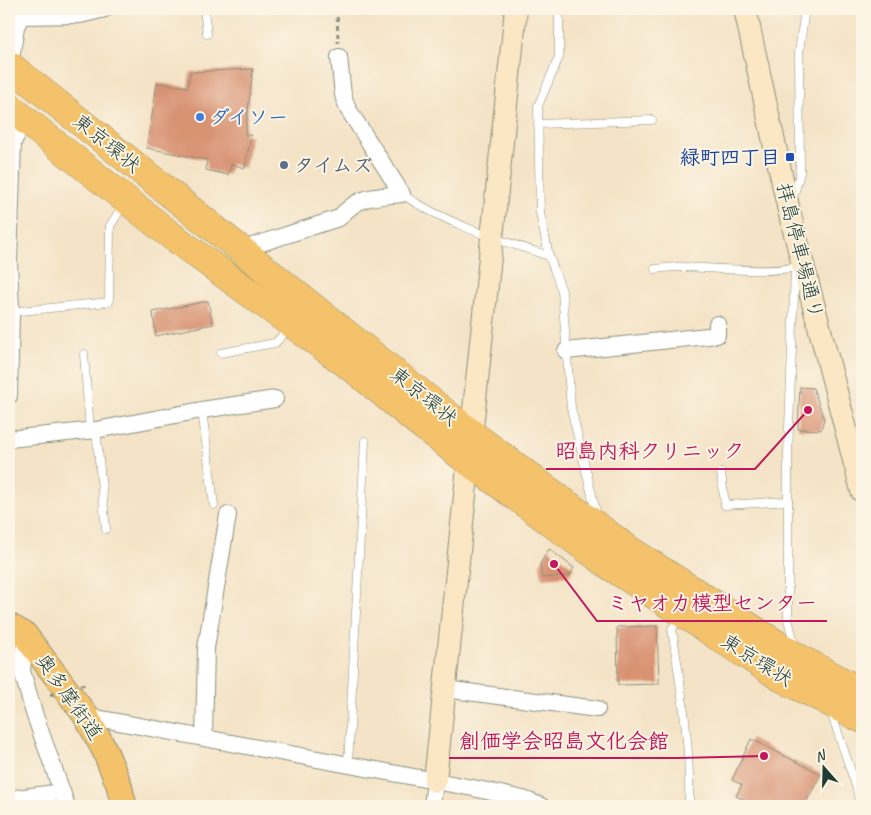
<svg xmlns="http://www.w3.org/2000/svg" width="871" height="815" viewBox="0 0 871 815" font-family="Caveat,'Klee One',sans-serif">
<rect width="100%" height="100%" fill="#fcf5e5"/>
<filter id="ink" filterUnits="userSpaceOnUse"><feTurbulence type="fractalNoise" baseFrequency=".02" numOctaves="2"/><feDisplacementMap in="SourceGraphic" scale="10" xChannelSelector="R" yChannelSelector="G"/><feConvolveMatrix kernelMatrix="1 2 1 2 8 2 1 2 1" color-interpolation-filters="sRGB"/></filter>
<filter id="wash" filterUnits="userSpaceOnUse"><feTurbulence type="fractalNoise" baseFrequency=".0096" numOctaves="4" result="noise"/><feDisplacementMap in="SourceGraphic" scale="20" xChannelSelector="R" yChannelSelector="G"/><feGaussianBlur stdDeviation="1.12" result="paint"/><feColorMatrix in="noise" values="0 0 0 0 0 0 0 0 0 0 0 0 0 0 0 0 0 1.4 0 .05"/><feComposite in="paint" operator="in"/></filter>
<g filter="url(#wash)">
<rect width="100%" height="100%" fill="#f4e3c6"/>
<g id="blocks">
<g fill="#d89373">
<polygon points="253,69 245,135 251,135 245,168 231,164 228,175 206,170 207,160 147,148 157,83 188,87 190,72"/>
<polygon points="208,301 213,324 156,336 153,312"/>
<polygon points="800,387 813,388 824,419 821,430 798,429"/>
<polygon points="549,549 574,568 569,576 542,578 540,564"/>
<polygon points="657,626 659,684 618,685 617,627"/>
<polygon points="751,739 821,774 804,806 759,806 736,796 742,785 732,780"/>
</g>
</g>
</g>
<g filter="url(#ink)">
<use href="#blocks" fill-opacity="0" stroke="#8a907d" stroke-width="1"/>
<g fill="none" stroke-linecap="round" stroke-linejoin="round">
<defs>
<g id="lane">
<polyline points="204,9 207,34"/>
<polyline points="559,9 559,57 538,106 540,213 549,256 562,291 571,408 597,516"/>
<polyline points="538,124 652,120"/>
<path d="M402,194C446,224 499,240 549,256"/>
<polyline points="793,198 800,173 799,52 805,9"/>
<path d="M655,269C663,268 671,267 679,267C700,267 787,276 799,264"/>
<polyline points="11,312 109,302 110,226 124,204"/>
<polyline points="221,353 275,343 289,329"/>
<polyline points="84,354 90,431"/>
<polyline points="202,410 214,505"/>
<polyline points="96,430 106,529"/>
<polyline points="721,473 725,505 788,501"/>
<path d="M680,617L672,629C681,688 691,746 689,806"/>
<polyline points="795,647 788,619 788,454 795,270"/>
<polyline points="831,712 857,789 860,806"/>
<polyline points="348,765 365,441"/>
</g>
<g id="street">
<polyline points="10,66 16,27 21,16 80,15 105,9"/>
<path d="M240,250L339,218C359,195 374,197 402,194L348,109L343,95L339,57"/>
<polyline points="566,351 717,335 717,324"/>
<polyline points="9,396 11,312 9,262 13,142 25,120"/>
<polyline points="9,439 96,430 202,410 275,399"/>
<polyline points="25,635 22,671 34,713 67,806"/>
<polyline points="445,689 597,709"/>
<polyline points="86,716 473,788 523,799 541,806"/>
<polyline points="204,738 206,648 228,515"/>
<polyline points="9,799 62,792"/>
<polyline points="432,806 435,781"/>
</g>
<g id="secondary">
<polyline points="745,9 789,211 862,491"/>
<polyline points="435,781 516,9"/>
</g>
<polyline id="primary" points="9,626 25,635 86,716 104,749 119,785 124,806"/>
<g id="highway">
<polyline points="9,65 472,434 628,549 797,657 862,692"/>
<polyline points="9,107 173,237 355,370 414,419 469,462 610,566 780,677 862,719"/>
</g>
</defs>
<use href="#lane" stroke="#8a907d" stroke-width="9"/>
<use href="#street" stroke="#8a907d" stroke-width="18"/>
<use href="#secondary" stroke="#8a907d" stroke-width="24"/>
<use href="#primary" stroke="#8a907d" stroke-width="27"/>
<use href="#highway" stroke="#8a907d" stroke-width="29"/>
<polyline stroke="#8a907d" stroke-width="3" stroke-dasharray="4 4" stroke-linecap="butt" points="337,9 338,43"/>
<use href="#lane" stroke="#fff" stroke-width="8"/>
<use href="#street" stroke="#fff" stroke-width="16"/>
<use href="#secondary" stroke="#fbe7c3" stroke-width="22"/>
<use href="#primary" stroke="#f4c26a" stroke-width="25"/>
<use href="#highway" stroke="#f4c26a" stroke-width="28"/>
<polyline stroke="#8a907d" stroke-width="3" stroke-dasharray="4 4" stroke-linecap="butt" points="50,695 85,684"/>
</g>
</g>
<circle fill="#3f7fe0" stroke="#fcf5e5" stroke-width="2" cx="200" cy="117" r="5"/>
<rect fill="#1a4fb4" stroke="#fcf5e5" stroke-width="2" x="785" y="152" width="10" height="10" rx="2.5"/>
<circle fill="#5c6f8a" stroke="#fcf5e5" stroke-width="2" cx="284" cy="165" r="5"/>
<g text-anchor="middle" dominant-baseline="central" stroke-width="4" stroke-linejoin="round" paint-order="stroke">
<g font-size="20" font-weight="bold" fill="#366cbe" stroke="#fcf5e5" text-anchor="start">
<text x="210" y="117">ダイソー</text>
</g>
<g font-size="20" fill="#1f3d34" stroke="#fcf5e5">
<text transform="translate(107 143) rotate(39)">東京環状</text>
<text transform="translate(800 251) rotate(76)">拝島停車場通り</text>
<text transform="translate(424 396) rotate(39)">東京環状</text>
<text transform="translate(757 660) rotate(32)">東京環状</text>
<text transform="translate(69 697) rotate(55)">奥多摩街道</text>
</g>
<g font-size="20" font-weight="bold" fill="#164399" stroke="#fcf5e5" text-anchor="end">
<text x="780" y="157">緑町四丁目</text>
</g>
<g font-size="20" font-weight="bold" fill="#4e5e75" stroke="#fcf5e5" text-anchor="start">
<text x="294" y="165">タイムズ</text>
</g>
</g>
<path fill="none" stroke="#c2185b" stroke-width="2" d="M808 410L755 469H546M554 564L597 621H827M764 756L679 758H449"/>
<g fill="#c2185b" stroke="#fcf5e5" stroke-width="2">
<circle cx="808" cy="410" r="5"/>
<circle cx="554" cy="564" r="5"/>
<circle cx="764" cy="756" r="5"/>
</g>
<g font-size="21" text-anchor="middle" font-weight="bold" fill="#c2185b" stroke="#fcf5e5" stroke-width="4" stroke-linejoin="round" paint-order="stroke">
<text x="650" y="458">昭島内科クリニック</text>
<text x="712" y="610">ミヤオカ模型センター</text>
<text x="564" y="748">創価学会昭島文化会館</text>
</g>
<rect width="871" height="815" fill="none" stroke="#fcf5e5" stroke-width="30"/>
<g transform="translate(824 768) rotate(340)" stroke="#fcf5e5" stroke-width="4" paint-order="stroke">
<path d="M0-4L9 19L0 12L-9 19Z" fill="#1f3d34"/>
<text y="-8" font-size="14" font-weight="bold" text-anchor="middle" fill="#1f3d34">N</text>
</g>
</svg>
